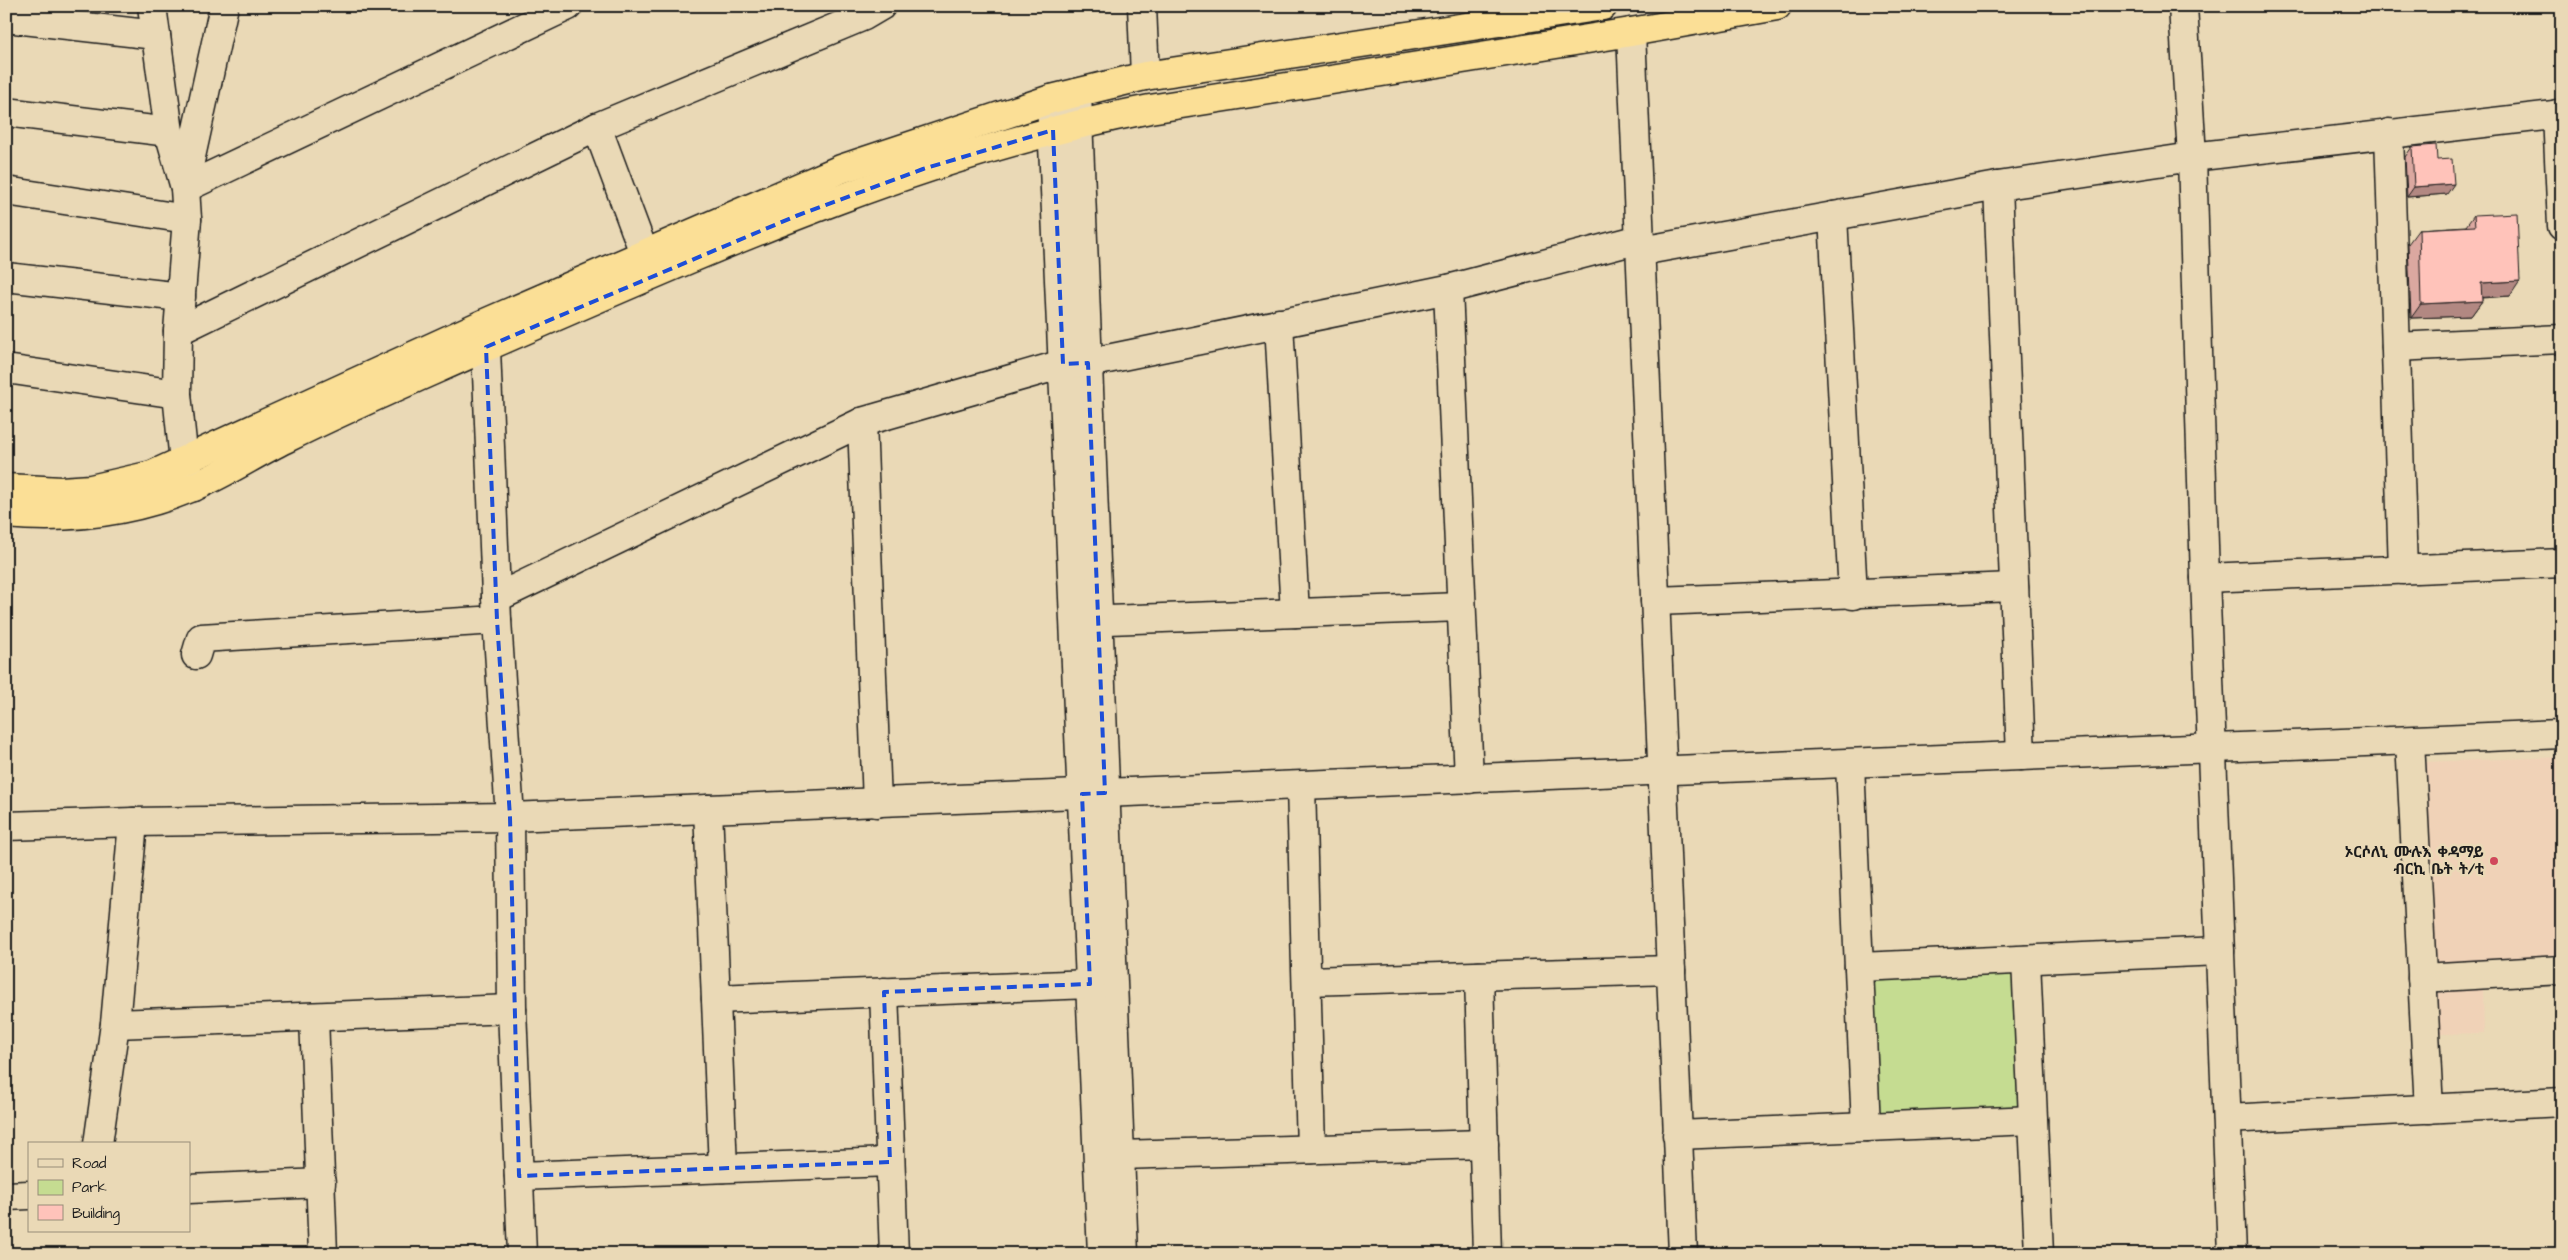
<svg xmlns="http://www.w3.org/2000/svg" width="2568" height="1260" viewBox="0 0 2568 1260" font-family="'Architects Daughter','Noto Sans Ethiopic',sans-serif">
<rect width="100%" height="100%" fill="#ead9b6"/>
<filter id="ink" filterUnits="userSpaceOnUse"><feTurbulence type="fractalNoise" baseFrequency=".02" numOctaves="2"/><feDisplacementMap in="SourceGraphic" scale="10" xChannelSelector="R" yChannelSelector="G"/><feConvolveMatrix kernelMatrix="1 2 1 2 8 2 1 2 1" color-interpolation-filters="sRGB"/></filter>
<g filter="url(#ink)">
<g fill="#f0d2b7">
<polygon points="2562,757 2562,959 2430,963 2423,762"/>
<polygon points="2483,988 2484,1033 2439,1034 2437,990"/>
</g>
<polygon fill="#c5dc91" stroke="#707c56" points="2019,968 2026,1113 1874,1120 1868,974"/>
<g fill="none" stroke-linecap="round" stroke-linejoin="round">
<defs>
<g id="minor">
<polyline points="152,6 169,132 185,188 187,219 178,331 177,394 184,462 194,487"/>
<polyline points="1142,6 1145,76"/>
<polyline points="2183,6 2192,157 2205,578 2232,1254"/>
<polyline points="6,18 156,35"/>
<polyline points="1631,32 1683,1254"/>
<polyline points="1077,93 1124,1254"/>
<polyline points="1051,99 1102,1254"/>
<polyline points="6,112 169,132"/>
<polyline points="2557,114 2562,226"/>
<polyline points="597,127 644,253"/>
<polyline points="2389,133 2403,570"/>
<polyline points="185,184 224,6"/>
<polyline points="1998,186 2021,756"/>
<polyline points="185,188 568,6"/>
<polyline points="6,191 187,219"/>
<polyline points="1833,216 1853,595"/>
<polyline points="1641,251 1998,186 2192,157 2562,114"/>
<polyline points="6,277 181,297"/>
<polyline points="1448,289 1469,779"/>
<polyline points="1279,323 1295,613"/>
<polyline points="485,324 497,620 510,817 512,1009 522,1254"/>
<polyline points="178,331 597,127 864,16 881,6"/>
<polyline points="2396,347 2562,339"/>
<polyline points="6,369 177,394"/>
<polyline points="862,422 877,803"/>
<polyline points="2205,578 2562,563"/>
<polyline points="496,598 862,422 1063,364 1088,363 1448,289 1640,239"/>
<polyline points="1655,601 2014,587"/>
<polyline points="1081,621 1461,607"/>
<polyline points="196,655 201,638 497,620"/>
<polyline points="2410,741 2429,1109"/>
<polyline points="1850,764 1866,1127"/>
<polyline points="1301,786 1311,1149"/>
<polyline points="708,809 723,1168"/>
<polyline points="6,826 133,822 510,817 2562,734"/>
<polyline points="2026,960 2039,1254"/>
<polyline points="1859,967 2220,951"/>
<polyline points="1479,976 1487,1254"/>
<polyline points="2422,978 2562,970"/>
<polyline points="1307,981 1671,970"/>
<polyline points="884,992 894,1254"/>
<polyline points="716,999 1090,984"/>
<polyline points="314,1017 323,1254"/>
<polyline points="115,1024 512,1009"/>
<polyline points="2227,1119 2562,1102"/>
<polyline points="1677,1135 2033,1120"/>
<polyline points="98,1144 115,1024 133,822"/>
<polyline points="1120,1155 1484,1144"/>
<polyline points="519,1176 890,1162"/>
<polyline points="189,1189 321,1183"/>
<polyline points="6,1196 29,1195"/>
</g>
<g id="highway">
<polyline points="6,488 61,491 91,489 152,475 485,323 841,169 1051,99 1145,76 1603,6"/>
<path d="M6,514C70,520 133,512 193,487C225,474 254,454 285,439C351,406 419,377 486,347C700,254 920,153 1150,109L1631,32L1777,6"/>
</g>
</defs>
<use href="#minor" stroke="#1c1c1c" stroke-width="31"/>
<use href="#highway" stroke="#1c1c1c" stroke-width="31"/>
<use href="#minor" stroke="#ead9b6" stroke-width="28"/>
<use href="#highway" stroke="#fbdf96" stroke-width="28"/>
</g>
<g fill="#dba8a0" stroke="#1c1c1c">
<polygon points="2412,147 2437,160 2447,194 2407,197 2405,157"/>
<polygon points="2474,215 2510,296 2482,298 2482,301 2471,316 2411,318 2408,244 2419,229 2466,226"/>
</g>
<g fill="#b28882" stroke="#1c1c1c">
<polygon points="2454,184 2447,194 2407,197 2414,187"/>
<polygon points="2520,281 2510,296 2471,298 2481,283"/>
<polygon points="2482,301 2471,316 2411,318 2421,304"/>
</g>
<g fill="#ffc3ba" stroke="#1c1c1c">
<polygon points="2436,145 2437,160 2452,159 2454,184 2414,187 2412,147"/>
<polygon points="2517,213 2520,281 2481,283 2482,301 2421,304 2419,229 2475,226 2474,215"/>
</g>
</g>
<path fill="none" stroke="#1d4ed8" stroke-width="4" stroke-dasharray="10 6" stroke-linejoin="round" d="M1053,130L1063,364L1088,363L1105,793L1082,794L1090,984L884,992L890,1162L519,1176L510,817L497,620L486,347L796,216L923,169Z"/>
<circle fill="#d1495b" stroke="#ead9b6" stroke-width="2" cx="2494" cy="861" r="5"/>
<g text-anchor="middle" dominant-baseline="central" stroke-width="5" stroke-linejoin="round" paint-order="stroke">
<g font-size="15" font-weight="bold" fill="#1c1c1c" stroke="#ead9b6" text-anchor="end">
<text x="2484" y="852">ኦርሶለኒ ሙሉእ ቀዳማይ<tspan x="2484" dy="17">ብርኪ ቤት ት/ቲ</tspan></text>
</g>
</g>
<rect width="2568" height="1260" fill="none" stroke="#ead9b6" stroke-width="25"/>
<rect x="12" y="12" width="2543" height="1235" fill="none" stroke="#1c1c1c" stroke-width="2" filter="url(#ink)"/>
<rect x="28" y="1142" width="162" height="90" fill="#ead9b6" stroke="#988d78"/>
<rect x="38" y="1159" width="25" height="8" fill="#ead9b6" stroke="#988d78"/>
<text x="72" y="1168" font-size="15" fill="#1c1c1c">Road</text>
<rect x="38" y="1180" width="25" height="15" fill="#c5dc91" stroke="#988d78"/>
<text x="72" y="1192" font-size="15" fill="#1c1c1c">Park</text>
<rect x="38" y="1205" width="25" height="15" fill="#ffc3ba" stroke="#988d78"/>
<text x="72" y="1218" font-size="15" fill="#1c1c1c">Building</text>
</svg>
